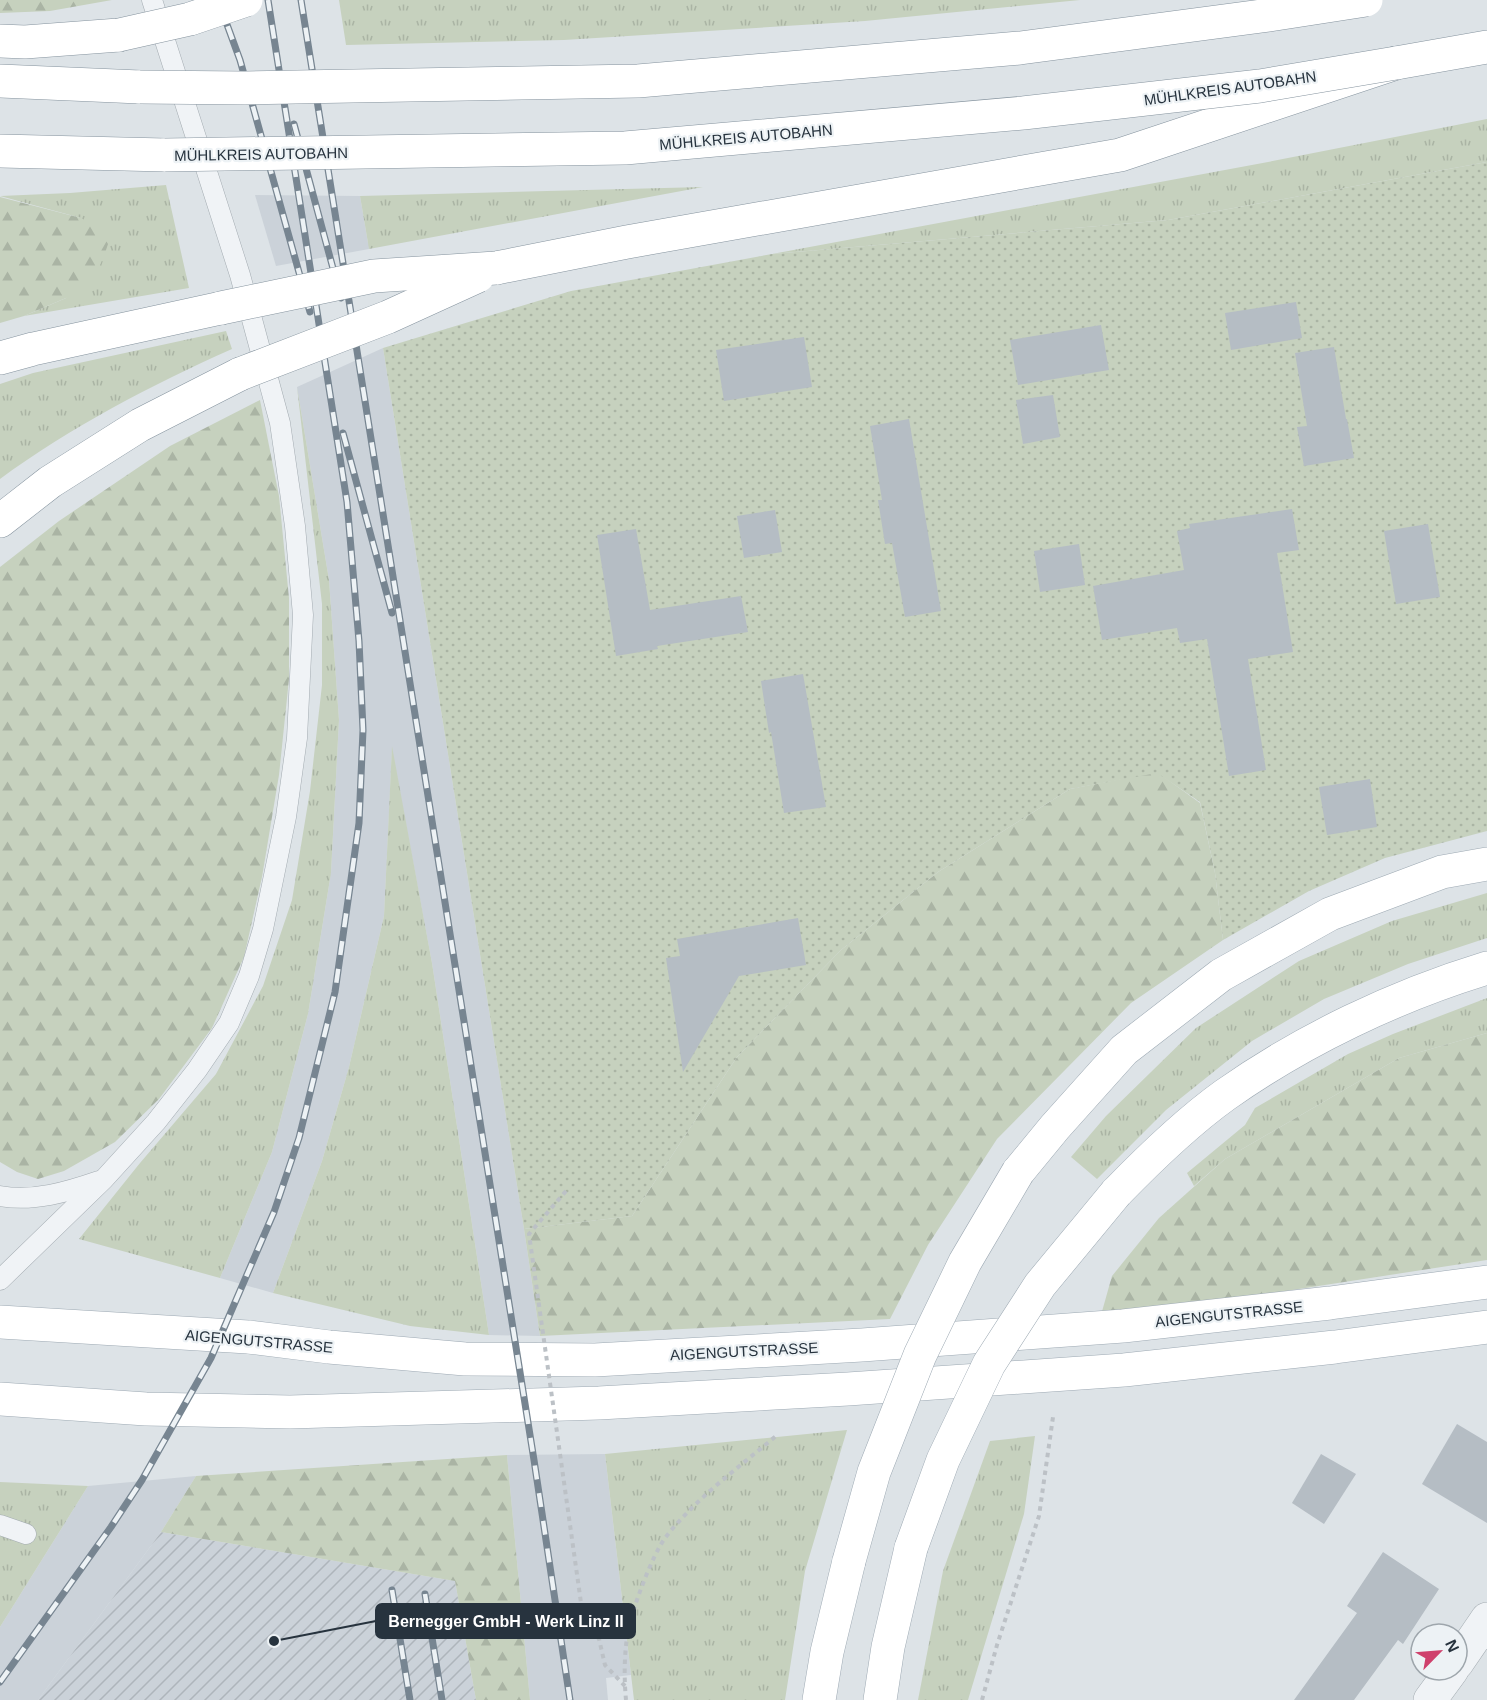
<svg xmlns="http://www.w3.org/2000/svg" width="1487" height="1700" viewBox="0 0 1487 1700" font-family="Arial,sans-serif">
<defs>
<pattern id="industrial-furrows" width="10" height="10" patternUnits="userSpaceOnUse" patternTransform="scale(1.5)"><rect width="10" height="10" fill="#cbd2d9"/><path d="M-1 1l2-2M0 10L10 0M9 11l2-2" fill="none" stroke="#aeb5bb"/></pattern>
<pattern id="grass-tufts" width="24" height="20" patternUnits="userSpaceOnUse" patternTransform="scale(1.5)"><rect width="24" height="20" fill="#c6d1be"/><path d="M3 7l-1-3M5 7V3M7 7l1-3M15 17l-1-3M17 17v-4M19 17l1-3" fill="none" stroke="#aab4a4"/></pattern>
<pattern id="forest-firs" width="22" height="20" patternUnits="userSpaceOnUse" patternTransform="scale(1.5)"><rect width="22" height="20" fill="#c6d1be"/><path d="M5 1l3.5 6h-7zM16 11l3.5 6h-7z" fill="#aab4a4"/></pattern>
<pattern id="garden-dots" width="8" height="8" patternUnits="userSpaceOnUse" patternTransform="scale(1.5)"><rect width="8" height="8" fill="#c6d1be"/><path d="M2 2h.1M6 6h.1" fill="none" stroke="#aab4a4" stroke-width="1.8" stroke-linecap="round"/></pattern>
</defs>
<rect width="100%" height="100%" fill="#dde3e7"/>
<g fill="#cbd2d9">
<polygon points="255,195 360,196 369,249 276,266"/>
<polygon points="383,348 524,1229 540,1336 489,1335 432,963 392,750 384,916 349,1067 322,1161 273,1293 220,1278 272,1152 308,1014 331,873 339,720 329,580 297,387"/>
<polygon points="605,1454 631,1675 606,1678 608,1700 530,1700 507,1455"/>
<polygon points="196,1476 161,1532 38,1700 0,1700 0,1627 88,1486"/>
</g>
<polygon fill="url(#industrial-furrows)" points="161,1532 455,1581 476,1700 38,1700"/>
<g fill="url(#grass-tufts)">
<polygon points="339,0 1080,0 865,21 564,40 346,45"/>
<polygon points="1487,119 1487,162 1168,220 772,254 1268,162"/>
<polygon points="166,185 189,288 24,316 66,298 81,218 0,196 70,193"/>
<polygon points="703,187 369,249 360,196"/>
<path d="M226,331L232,349C151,385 71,427 0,479V384L33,373Z"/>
<polygon points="297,387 329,580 339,720 331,873 308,1014 272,1152 220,1278 79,1239 140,1163 216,1074 263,986 292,900 310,791 322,685 322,604"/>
<polygon points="392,746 432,963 489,1335 410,1326 273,1293 322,1161 349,1067 384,916"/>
<polygon points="1487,893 1487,938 1408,964 1324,999 1252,1041 1166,1110 1097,1179 1071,1157 1106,1116 1196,1028 1299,961 1392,921"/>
<polygon points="1487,998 1487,1033 1399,1058 1225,1159 1194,1186 1187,1173 1245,1125 1255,1108 1348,1054 1393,1034"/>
<polygon points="847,1430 805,1571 785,1700 634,1700 605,1454"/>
<polygon points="1035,1436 1024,1514 968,1700 918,1700 943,1571 990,1441"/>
<polygon points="0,1482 88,1486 0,1627"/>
</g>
<g fill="url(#forest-firs)">
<polygon points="0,0 112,0 50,11 0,13"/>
<polygon points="0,197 81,218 111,235 104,256 92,283 66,298 24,316 0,323"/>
<polygon points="260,400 279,496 289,598 289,679 279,775 262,877 244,957 212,1028 159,1099 115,1142 64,1171 38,1179 17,1172 0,1162 0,567 59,521 170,446"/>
<polygon points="1157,772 1200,803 1215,873 1223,940 1131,1003 997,1139 928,1245 890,1319 540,1336 524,1229 632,1216 737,1057 841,950 938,872 1070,789"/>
<polygon points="1487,1033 1487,1260 1273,1293 1101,1315 1112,1276 1159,1218 1225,1159 1399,1058"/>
<polygon points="507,1455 530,1700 476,1700 455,1581 161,1532 196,1476"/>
</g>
<polygon fill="url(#garden-dots)" points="1487,162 1487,831 1385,858 1309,891 1223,940 1215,873 1200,802 1157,773 1070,789 938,872 841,950 737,1057 632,1216 524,1229 383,348 571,291 772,254 1168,220"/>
<g fill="#b5bdc4">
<polygon points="1296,302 1302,338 1231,350 1225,313"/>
<polygon points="1101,325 1109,370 1018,385 1010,340"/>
<polygon points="804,337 812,387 724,401 716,350"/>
<polygon points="1334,347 1346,419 1347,419 1354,458 1304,466 1297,427 1307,426 1295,353"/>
<polygon points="1053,395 1060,437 1023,444 1016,400"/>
<polygon points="909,419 941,611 905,617 892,543 885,544 878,500 882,500 870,426"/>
<polygon points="1292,509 1299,550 1277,553 1293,652 1248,659 1266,770 1229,776 1207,639 1180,643 1177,628 1102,640 1093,586 1184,570 1177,531 1190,528 1189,524"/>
<polygon points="775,510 782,552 744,558 737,516"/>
<polygon points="1428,524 1440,597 1396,604 1384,531"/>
<polygon points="636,529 650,610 741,596 748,632 657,646 658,649 616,656 597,535"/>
<polygon points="1079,544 1085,585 1040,592 1034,551"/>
<polygon points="803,674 826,807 784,813 771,732 769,733 761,681"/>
<polygon points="1370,779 1377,827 1327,835 1319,787"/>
<polygon points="798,918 806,965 739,976 683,1072 666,958 680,956 677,939"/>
<polygon points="1457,1424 1487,1442 1487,1523 1422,1484"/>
<polygon points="1321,1454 1356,1474 1324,1524 1292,1503"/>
<polygon points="1383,1552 1439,1589 1403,1644 1398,1640 1354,1700 1294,1700 1357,1613 1347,1606"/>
</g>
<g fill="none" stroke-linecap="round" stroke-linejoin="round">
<defs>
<g id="lane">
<path d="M0,1196C34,1202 67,1192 99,1181"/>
<polyline points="0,1280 104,1179 156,1122 197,1070 229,1023 249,976 263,929 286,817 297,738 303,615 295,526 280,423 240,275 152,0"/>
<polyline points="0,1525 26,1534"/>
</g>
<g id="street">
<polyline points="1457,1663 1487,1619"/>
<polyline points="1430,1700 1452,1670"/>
</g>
<g id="primary">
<polyline points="1018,1172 1055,1127 1124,1050 1221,975 1330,914 1442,872 1487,864"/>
<path d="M1116,1193C1149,1159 1186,1123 1225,1095C1303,1040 1395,996 1487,968"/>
<polyline points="0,1322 248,1337 329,1347 465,1359 595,1360 862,1345 1123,1326 1330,1303 1487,1282"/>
<polyline points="0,1399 146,1409 290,1412 599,1403 848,1389 1124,1370 1335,1347 1487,1327"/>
<polyline points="819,1700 827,1652 849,1561"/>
<polyline points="880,1700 888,1647 911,1548"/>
</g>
<g id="highway">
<polyline points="0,41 25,42 119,35"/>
<polyline points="0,81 140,87"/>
<polyline points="0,151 165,155"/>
<polyline points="496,268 627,242 1120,155 1396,63 1487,47"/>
<polyline points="0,358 33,349 221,308"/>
<polyline points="0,521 50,482 140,425 240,374"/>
</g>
</defs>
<use href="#lane" stroke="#a3abb1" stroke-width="21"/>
<use href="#street" stroke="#a3abb1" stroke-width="34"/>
<use href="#primary" stroke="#9da9b3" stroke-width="34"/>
<use href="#highway" stroke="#85939e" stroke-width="34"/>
<g stroke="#bcc1c6" stroke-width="4" stroke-dasharray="4.5 4.5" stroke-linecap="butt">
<path d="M626,1700C624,1679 624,1653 628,1632C632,1609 652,1556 665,1538C695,1499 738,1468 776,1436"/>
<polyline points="982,1700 997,1645 1039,1516 1053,1417"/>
</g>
<use href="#lane" stroke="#f0f3f6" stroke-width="20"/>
<use href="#street" stroke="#f0f3f6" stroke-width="33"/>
<use href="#primary" stroke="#fff" stroke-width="33"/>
<use href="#highway" stroke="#fff" stroke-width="33"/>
<defs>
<g id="rail">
<polyline points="218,0 240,60 310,312"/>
<polyline points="301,0 534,1460 570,1700"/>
<polyline points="294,124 341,298"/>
<polyline points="343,433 392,613"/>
<polyline points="392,1590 410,1700"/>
<polyline points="425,1594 442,1700"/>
<polyline points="0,1682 111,1527 142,1480 211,1358 274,1212 299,1138 335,992 359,823 363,730 359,641 347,502 268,0"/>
</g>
</defs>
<use href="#rail" stroke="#778591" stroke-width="7"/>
<use href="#rail" stroke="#edf2f5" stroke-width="4.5" stroke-dasharray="14" stroke-linecap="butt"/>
<defs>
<g id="primary-bridge">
<polyline points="911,1548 943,1460 989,1364 1040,1285 1116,1193"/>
<polyline points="849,1561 874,1472 920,1355 965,1262 1018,1172"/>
</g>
<g id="highway-bridge">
<polyline points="119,35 190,19 246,0"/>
<polyline points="140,87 245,88 638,81 1020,48 1262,16 1366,0"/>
<polyline points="165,155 625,148 1023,113 1260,86 1396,63"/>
<polyline points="221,308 374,276 496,268"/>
<polyline points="240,374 388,317 478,276"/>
</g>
</defs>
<use href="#primary-bridge" stroke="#9da9b3" stroke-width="34" stroke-linecap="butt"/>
<use href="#highway-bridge" stroke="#85939e" stroke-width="34" stroke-linecap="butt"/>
<polyline stroke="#bcc1c6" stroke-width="4" stroke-dasharray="4.5 4.5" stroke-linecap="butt" points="566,1191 529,1234 583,1617 599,1639 605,1665 625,1686"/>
<use href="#primary-bridge" stroke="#fff" stroke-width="33"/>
<use href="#highway-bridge" stroke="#fff" stroke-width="33"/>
</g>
<g text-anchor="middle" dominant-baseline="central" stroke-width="4.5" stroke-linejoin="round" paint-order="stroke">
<g font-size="15" fill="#27333e" stroke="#edf2f5">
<text transform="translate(1230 88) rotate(-8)">MÜHLKREIS AUTOBAHN</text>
<text transform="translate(746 137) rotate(-5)">MÜHLKREIS AUTOBAHN</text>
<text transform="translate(261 154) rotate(-1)">MÜHLKREIS AUTOBAHN</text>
<text transform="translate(1229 1314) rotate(-6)">AIGENGUTSTRASSE</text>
<text transform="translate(259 1341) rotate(5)">AIGENGUTSTRASSE</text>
<text transform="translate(744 1351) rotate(-3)">AIGENGUTSTRASSE</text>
</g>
</g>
<path fill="none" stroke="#27333e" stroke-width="2" d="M274 1641L376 1621"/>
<circle fill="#27333e" stroke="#edf2f5" stroke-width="2" cx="274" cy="1641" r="6"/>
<rect fill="#27333e" stroke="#27333e" stroke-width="2" x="376" y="1604" width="259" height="34" rx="6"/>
<g font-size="16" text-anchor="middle" font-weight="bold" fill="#fff">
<text x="506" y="1627">Bernegger GmbH - Werk Linz II</text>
</g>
<g transform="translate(1439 1652) rotate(65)"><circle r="28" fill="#edf2f5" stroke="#9ea6ac" stroke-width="1.5"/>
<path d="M0-4.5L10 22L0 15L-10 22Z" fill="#cf406c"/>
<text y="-9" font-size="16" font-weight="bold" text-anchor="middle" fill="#27333e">N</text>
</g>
</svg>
